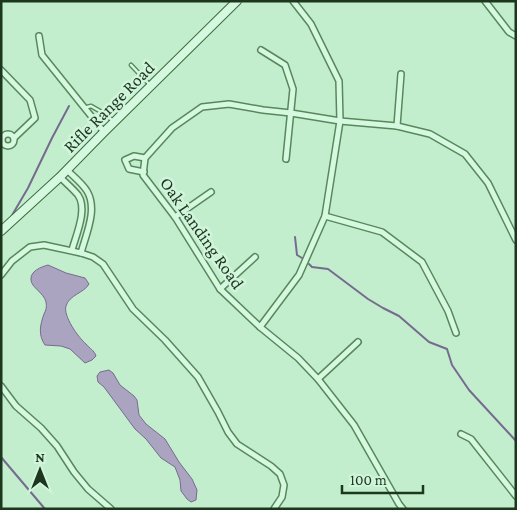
<svg xmlns="http://www.w3.org/2000/svg" width="517" height="510" viewBox="0 0 517 510" font-family="'Crimson Pro',serif">
<rect width="100%" height="100%" fill="#c2eecd"/>
<g fill="#aba4c0" stroke="#766b8e">
<path d="M48,265L66,273L85,278L89,284C84,293 69,295 66,306C63,316 78,337 86,344C90,349 94,350 96,356L92,360L85,363L70,349L61,346L45,345C38,335 40,325 44,314C46,310 47,307 46,302C44,293 31,287 31,280C30,271 41,267 48,265Z"/>
<polygon points="109,370 113,373 120,385 134,396 137,400 139,415 146,424 165,439 179,462 192,479 197,490 196,500 191,502 187,499 181,491 180,480 175,467 161,458 146,439 135,429 104,387 98,382 97,376 100,372"/>
</g>
<g fill="none" stroke-linecap="round" stroke-linejoin="round">
<g stroke="#766b8e" stroke-width="2">
<polyline points="11,217 28,188 52,138 69,106"/>
<polyline points="295,237 297,255 302,258"/>
<polyline points="309,264 312,267 328,269 368,299 383,308 399,316 429,342 447,349 452,365 469,390 516,441"/>
<polyline points="1,457 45,509"/>
</g>
<defs>
<g id="lane">
<polyline points="131,65 150,85"/>
<polyline points="84,108 91,106 105,114 113,121"/>
</g>
<g id="street">
<polyline points="485,1 509,32 516,36"/>
<polyline points="39,36 42,55 104,132"/>
<polyline points="261,50 285,65 293,89 286,159"/>
<polyline points="1,70 30,100 35,118 14,138"/>
<polyline points="397,126 401,74"/>
<circle cx="8" cy="140" r="6"/>
<path d="M67,170C73,176 82,183 87,191C98,209 86,234 81,253"/>
<polyline points="144,172 129,169 125,160 134,156 145,158"/>
<path d="M60,177C66,183 73,189 78,195C88,209 76,235 72,250"/>
<polyline points="325,216 382,232 422,262 448,311 456,333"/>
<polyline points="175,217 211,192"/>
<polyline points="1,275 12,261 30,247 44,245 81,253 93,257 103,264 133,309 165,340 198,377 218,412 228,432 237,444 271,466 280,474 284,485 282,497 274,509"/>
<polyline points="220,289 255,257"/>
<polyline points="260,327 299,275 325,216 340,121 339,81 311,24 293,1"/>
<polyline points="318,379 358,342"/>
<polyline points="1,386 16,406 41,428 57,446 74,472 88,489 111,509"/>
<polyline points="461,434 471,439 516,496"/>
<polyline points="403,509 399,504 354,425 318,379 298,358 260,327 220,289 175,217 143,175 145,158 172,128 202,107 229,104 263,110 291,113 340,121 397,126 430,134 465,154 488,183 516,240"/>
</g>
<polyline id="secondary" points="1,231 60,177 104,132 237,1"/>
</defs>
<use href="#lane" stroke="#59875d" stroke-width="5"/>
<use href="#street" stroke="#59875d" stroke-width="8"/>
<use href="#secondary" stroke="#3c693f" stroke-width="10"/>
<use href="#lane" stroke="#d5f9de" stroke-width="2.5"/>
<use href="#street" stroke="#d5f9de" stroke-width="5"/>
<use href="#secondary" stroke="#d5f9de" stroke-width="8"/>
</g>
<g text-anchor="middle" dominant-baseline="central" stroke-width="5" stroke-linejoin="round" paint-order="stroke">
<g font-size="18" fill="#1d371e" stroke="#d1f5db">
<text transform="translate(109 107) rotate(-45)">Rifle Range Road</text>
<text transform="translate(202 233) rotate(55)">Oak Landing Road</text>
</g>
</g>
<rect width="517" height="510" fill="none" stroke="#1d371e" stroke-width="5"/>
<g transform="translate(40 470)" stroke="#d1f5db" stroke-width="4" paint-order="stroke">
<path d="M0-4L9 19L0 12L-9 19Z" fill="#1d371e"/>
<text y="-8" font-size="14" font-weight="bold" text-anchor="middle" fill="#1d371e">N</text>
</g>
<path d="M342 485v8h81v-8" fill="none" stroke="#1d371e" stroke-width="2.5"/>
<text x="350" y="485" font-size="15" fill="#1d371e" stroke="#d1f5db" stroke-width="4" paint-order="stroke">100 m</text>
</svg>
